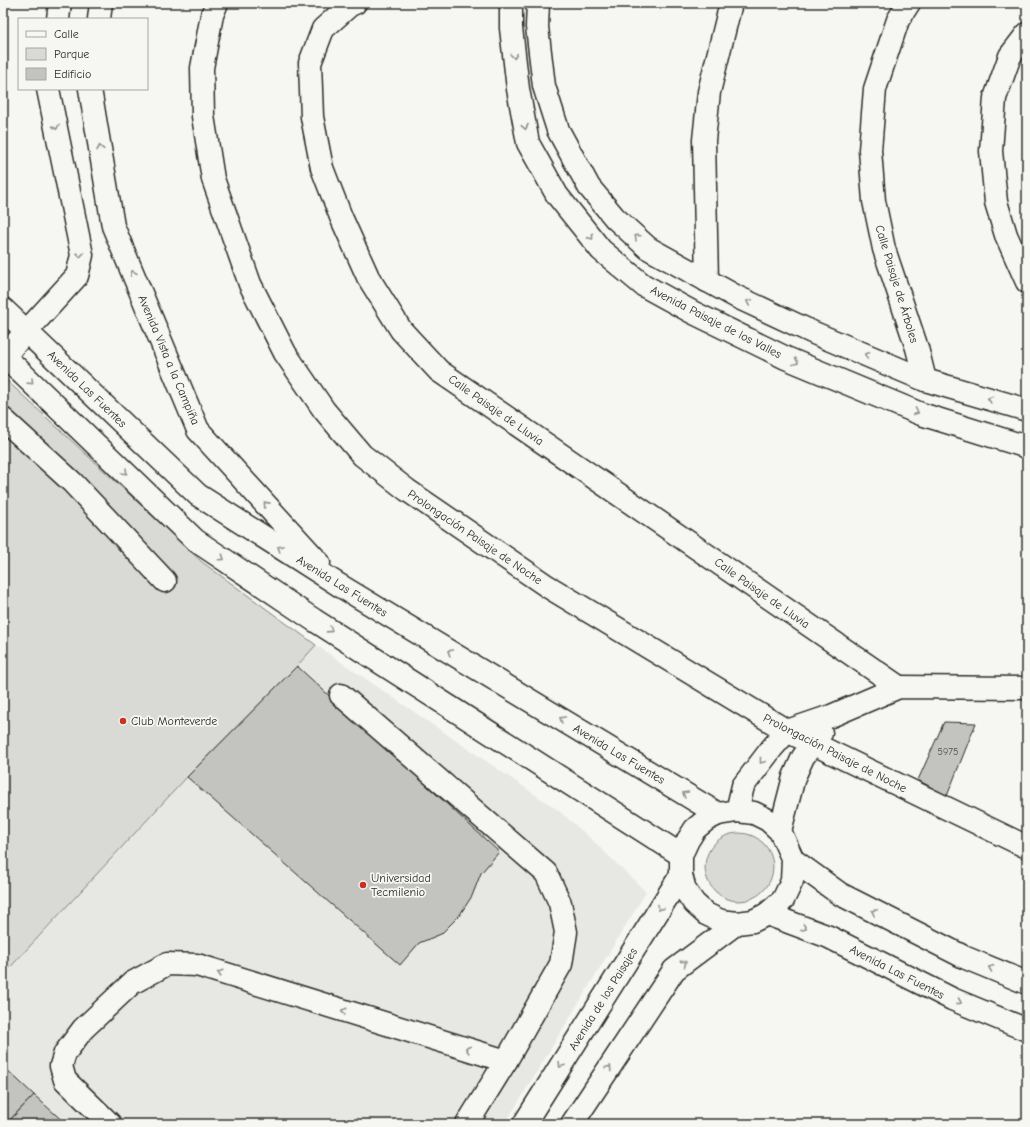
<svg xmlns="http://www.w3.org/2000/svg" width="1030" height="1127" viewBox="0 0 1030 1127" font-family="'Comic Neue',sans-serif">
<rect width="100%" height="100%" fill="#f6f6f2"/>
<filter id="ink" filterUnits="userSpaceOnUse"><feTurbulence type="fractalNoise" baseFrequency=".025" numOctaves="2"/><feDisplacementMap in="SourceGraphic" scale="8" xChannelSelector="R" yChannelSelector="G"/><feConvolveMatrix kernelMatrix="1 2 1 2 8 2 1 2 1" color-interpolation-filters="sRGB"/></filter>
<g filter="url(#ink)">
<polygon fill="#e7e7e3" points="316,645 559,811 589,837 646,892 505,1124 3,1124 3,975 187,777 297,666"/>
<g fill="#d9d9d5" stroke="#828280">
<polygon points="3,377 202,562 316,645 297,666 187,777 3,975"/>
<circle cx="739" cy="867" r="34"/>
</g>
<g fill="#c3c3c0" stroke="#2b2b2b">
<polygon points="297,666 499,852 481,873 472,896 459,916 441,934 419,943 400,965 187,777"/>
<polygon points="944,722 976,723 947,796 918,780"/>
<polygon points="3,1066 34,1095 6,1124 3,1124"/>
<polygon points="34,1095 66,1124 6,1124"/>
</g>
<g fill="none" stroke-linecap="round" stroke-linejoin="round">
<defs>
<g id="minor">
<polyline points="217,3 212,15 202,68 203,116 213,179 250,284 285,353 324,410 362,455 407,490 547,586 787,731 1027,847"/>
<polyline points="355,3 350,5 323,29 310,63 312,117 322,168 341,217 368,277 401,330 439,371 899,687"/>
<polyline points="511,3 511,28 518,89 528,143 557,195 601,250 643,285 692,312 786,358 921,414 1027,447"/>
<polyline points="538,3 537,27 544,86 558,130 589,187 615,218 648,248 737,297 814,333 925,380 1027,410"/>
<polyline points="909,3 898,20 875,89 870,150 874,201 884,249 917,348 925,380"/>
<polyline points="58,19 60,3"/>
<polyline points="99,19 101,3"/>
<polyline points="1027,34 1010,56 995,98 991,151 996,202 1006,235 1027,282"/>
<polyline points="90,89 113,226 198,430 319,563"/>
<polyline points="707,281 704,140 709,92 731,3"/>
<polyline points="3,309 198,495 339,585 718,814"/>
<polyline points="3,355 195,540 314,620 681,855"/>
<polyline points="3,357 77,276 82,255 48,89"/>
<polyline points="3,419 72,482 165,581"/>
<polyline points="341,695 546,873 560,903 566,932 561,964 506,1061 467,1124"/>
<polyline points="737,811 743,786 772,748 787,731 831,716 899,687 1027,688"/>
<polyline points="780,831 794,777 803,757 821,733"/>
<polyline points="793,860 840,894 966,958 1027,983"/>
<polyline points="767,914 829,937 952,999 1027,1030"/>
<polyline points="110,1124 65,1080 61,1066 65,1053 83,1029 132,983 167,964 197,965 506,1061"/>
<polyline points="524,1124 681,875"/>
<polyline points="572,1124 674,970 737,923 753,921 767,914 783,900 792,881 793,860 780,831 768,820 754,813 737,811 718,814 706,820 695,829 688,840 681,855 681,875 685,890 694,903 706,914 721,921 737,923"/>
</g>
</defs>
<use href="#minor" stroke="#2b2b2b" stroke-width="25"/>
<use href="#minor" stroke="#f6f6f2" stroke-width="22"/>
</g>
<defs><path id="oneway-chevron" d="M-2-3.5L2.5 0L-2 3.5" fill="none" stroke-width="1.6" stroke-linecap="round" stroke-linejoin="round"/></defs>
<g stroke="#90908e">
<use href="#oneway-chevron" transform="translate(514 56) rotate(84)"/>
<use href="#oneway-chevron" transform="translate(56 127) rotate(78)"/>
<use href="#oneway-chevron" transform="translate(525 127) rotate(79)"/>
<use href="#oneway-chevron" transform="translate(100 148) rotate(-100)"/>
<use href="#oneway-chevron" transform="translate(591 237) rotate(51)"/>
<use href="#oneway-chevron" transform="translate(637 237) rotate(-137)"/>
<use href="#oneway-chevron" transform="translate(80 255) rotate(89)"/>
<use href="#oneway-chevron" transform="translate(133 273) rotate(-113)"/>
<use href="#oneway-chevron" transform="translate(749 302) rotate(-155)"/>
<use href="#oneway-chevron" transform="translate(867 355) rotate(-157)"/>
<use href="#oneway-chevron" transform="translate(796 362) rotate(23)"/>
<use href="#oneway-chevron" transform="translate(31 382) rotate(44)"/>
<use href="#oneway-chevron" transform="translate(990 399) rotate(-164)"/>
<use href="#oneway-chevron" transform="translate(916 412) rotate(22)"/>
<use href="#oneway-chevron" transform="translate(125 472) rotate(44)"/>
<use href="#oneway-chevron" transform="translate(266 504) rotate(-132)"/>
<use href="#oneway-chevron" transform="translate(280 548) rotate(-148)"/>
<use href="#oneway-chevron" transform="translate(222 558) rotate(34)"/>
<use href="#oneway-chevron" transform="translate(330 630) rotate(33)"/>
<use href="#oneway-chevron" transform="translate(450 652) rotate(-149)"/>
<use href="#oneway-chevron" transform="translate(562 719) rotate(-149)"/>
<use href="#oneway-chevron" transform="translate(762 761) rotate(128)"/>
<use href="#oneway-chevron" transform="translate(685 794) rotate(-149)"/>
<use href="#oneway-chevron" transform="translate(660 908) rotate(122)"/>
<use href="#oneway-chevron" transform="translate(874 912) rotate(-154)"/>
<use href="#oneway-chevron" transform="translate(804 928) rotate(21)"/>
<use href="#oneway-chevron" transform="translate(684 963) rotate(-37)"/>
<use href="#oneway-chevron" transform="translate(991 968) rotate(-158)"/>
<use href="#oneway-chevron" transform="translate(220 973) rotate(-163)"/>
<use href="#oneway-chevron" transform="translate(959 1002) rotate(22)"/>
<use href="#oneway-chevron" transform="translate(344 1011) rotate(-163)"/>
<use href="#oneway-chevron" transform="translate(468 1049) rotate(-163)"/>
<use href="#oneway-chevron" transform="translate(561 1065) rotate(122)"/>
<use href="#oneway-chevron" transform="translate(609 1068) rotate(-57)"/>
</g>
</g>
<g fill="#c8321e" stroke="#f6f6f2" stroke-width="1.5">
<circle cx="123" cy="721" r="4"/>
<circle cx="363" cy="885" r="4"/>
</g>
<g text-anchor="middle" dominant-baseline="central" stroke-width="3.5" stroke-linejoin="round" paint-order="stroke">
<g font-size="10" fill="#515150">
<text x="948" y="752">5975</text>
</g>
<g font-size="12" fill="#2b2b2b" stroke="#f6f6f2">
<text transform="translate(897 284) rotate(73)">Calle Paisaje de Árboles</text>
<text transform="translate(716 322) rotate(27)">Avenida Paisaje de los Valles</text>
<text transform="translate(169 360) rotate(67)">Avenida Vista a la Campiña</text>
<text transform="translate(87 389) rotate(44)">Avenida Las Fuentes</text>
<text transform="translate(496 410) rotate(35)">Calle Paisaje de Lluvia</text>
<text transform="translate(475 537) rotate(34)">Prolongación Paisaje de Noche</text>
<text transform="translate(342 586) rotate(32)">Avenida Las Fuentes</text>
<text transform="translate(762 593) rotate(35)">Calle Paisaje de Lluvia</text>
<text transform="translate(835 753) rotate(27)">Prolongación Paisaje de Noche</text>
<text transform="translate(619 754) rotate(31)">Avenida Las Fuentes</text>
<text transform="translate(897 972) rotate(27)">Avenida Las Fuentes</text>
<text transform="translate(603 999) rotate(-58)">Avenida de los Paisajes</text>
</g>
<g font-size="12" fill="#2b2b2b" stroke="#f6f6f2" text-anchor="start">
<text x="131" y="721">Club Monteverde</text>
<text x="371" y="878">Universidad<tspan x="371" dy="14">Tecmilenio</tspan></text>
</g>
</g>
<rect width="1030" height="1127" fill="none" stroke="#f6f6f2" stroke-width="16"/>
<rect x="8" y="8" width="1014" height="1111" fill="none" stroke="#2b2b2b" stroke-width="1.5" filter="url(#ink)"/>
<rect x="18" y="18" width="130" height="72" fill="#f6f6f2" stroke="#a5a5a2"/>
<rect x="26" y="31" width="20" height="6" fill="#f6f6f2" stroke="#a5a5a2"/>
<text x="54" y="38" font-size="12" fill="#2b2b2b">Calle</text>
<rect x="26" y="48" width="20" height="12" fill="#d9d9d5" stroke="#a5a5a2"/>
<text x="54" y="58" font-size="12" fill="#2b2b2b">Parque</text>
<rect x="26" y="68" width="20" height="12" fill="#c3c3c0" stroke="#a5a5a2"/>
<text x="54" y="78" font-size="12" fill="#2b2b2b">Edificio</text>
</svg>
